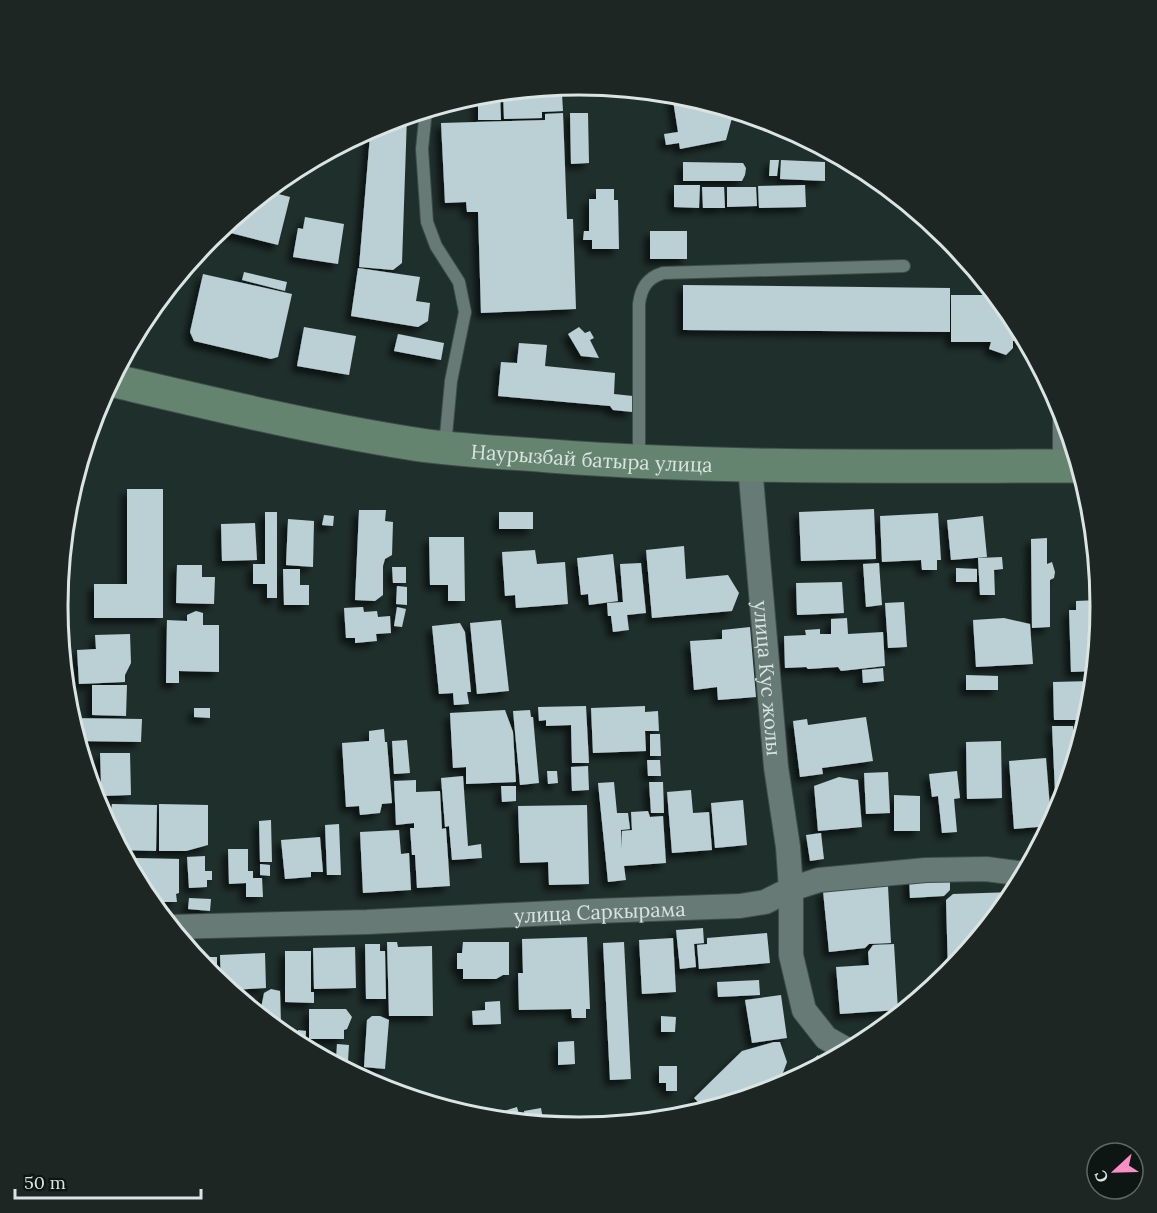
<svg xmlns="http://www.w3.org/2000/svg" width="1157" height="1213" viewBox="0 0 1157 1213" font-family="Lora,serif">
<defs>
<filter id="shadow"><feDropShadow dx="-5.5" dy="5.5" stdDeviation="3" flood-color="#0009"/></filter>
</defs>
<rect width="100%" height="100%" fill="#1f2f2c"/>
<g fill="#bbd0d4" filter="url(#shadow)">
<polygon points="565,86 541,95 539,89 549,88"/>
<polygon points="534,89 534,92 538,92 538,95 562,94 563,111 542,112 542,118 504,119 503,92"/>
<polygon points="500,93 501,120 478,120 478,101 468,98"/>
<polygon points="672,94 726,109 732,118 726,140 680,149 679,143 666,145 664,134 678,132"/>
<polygon points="563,113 567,219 573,219 576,309 481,313 478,212 467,212 466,202 445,203 441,123 545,120 545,114"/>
<polygon points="570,113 588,113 589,163 571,164"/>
<polygon points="407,116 402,263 393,270 359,267 370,135 368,130 379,125"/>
<polygon points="770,160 779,160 777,176 769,176"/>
<polygon points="781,160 825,162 825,181 780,179"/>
<polygon points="683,162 743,163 746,168 745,175 742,181 683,181"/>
<polygon points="674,185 700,185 699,208 674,207"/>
<polygon points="805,185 806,207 759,208 758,186"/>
<polygon points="702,187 724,187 725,208 703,208"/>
<polygon points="727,187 756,187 757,206 727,207"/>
<polygon points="596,189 614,189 614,200 618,200 619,249 592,249 592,240 583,240 584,231 589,231 589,199 596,199"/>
<polygon points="267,191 290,197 278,245 219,230"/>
<polygon points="305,217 344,224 338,264 293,257 298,228 303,229"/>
<rect x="650" y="231" width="37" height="28"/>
<polygon points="358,268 420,277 416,301 430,303 428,321 418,327 351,316"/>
<polygon points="244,272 287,282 285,291 242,280"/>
<polygon points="203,274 292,294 278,357 271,359 194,341 190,332"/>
<polygon points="683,285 950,288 950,332 683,330"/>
<polygon points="989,289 1012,317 1025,341 1013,341 1013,348 1006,355 989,349 991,342 951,342 951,295 989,295"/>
<polygon points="304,327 356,336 349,375 297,366"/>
<polygon points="579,327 585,333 590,331 594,338 590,340 599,358 581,356 568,334"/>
<polygon points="398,334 444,343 441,360 394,351"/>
<polygon points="519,343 547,345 545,366 615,373 614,394 633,396 632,412 613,410 610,406 498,396 501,362 517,363"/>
<polygon points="127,489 163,489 163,618 94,618 94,584 127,584"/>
<polygon points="874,509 876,559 801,561 799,512"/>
<polygon points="359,510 386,510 385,521 393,522 392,555 385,559 383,566 383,595 375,601 355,600"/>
<polygon points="265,512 277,512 277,598 267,598 267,584 253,584 253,564 265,564"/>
<rect x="499" y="512" width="34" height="17"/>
<polygon points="938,513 941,560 937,560 937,570 922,570 921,560 882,562 880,516"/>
<polygon points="324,515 334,516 333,526 322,525"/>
<polygon points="983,516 987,557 951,560 947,520"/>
<polygon points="288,519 314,521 313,567 286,565"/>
<polygon points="255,523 257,560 222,561 221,524"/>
<polygon points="429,537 464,537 465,601 448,601 448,585 430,585"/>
<polygon points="1047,538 1047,564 1052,562 1055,572 1054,578 1050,580 1050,627 1032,628 1031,539"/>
<polygon points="684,546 686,579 728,575 739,593 732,611 652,618 646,550"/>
<polygon points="535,550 537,564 565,562 568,604 516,608 515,595 505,596 502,552"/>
<polygon points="613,554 618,601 589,605 588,594 581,595 577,558"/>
<polygon points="1002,557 1003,569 994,570 995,595 980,595 978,558"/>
<polygon points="641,563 646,613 627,615 629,630 613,632 611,616 608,616 607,603 623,602 620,564"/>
<polygon points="879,563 882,605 866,607 863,564"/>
<polygon points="177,565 202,565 202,577 215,577 214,604 176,603"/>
<polygon points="392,567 406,567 406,583 393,583"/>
<polygon points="956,568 977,569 977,582 956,582"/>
<polygon points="283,569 300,569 300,585 309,585 309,605 284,605"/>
<polygon points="842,582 844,613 797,615 796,583"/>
<polygon points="397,586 407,587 407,605 396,604"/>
<polygon points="1099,600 1094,671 1071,672 1069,610 1076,610 1076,601"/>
<polygon points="904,602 907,647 888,648 885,603"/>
<polygon points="363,607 364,612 377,611 378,617 390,616 391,633 376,634 377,641 355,643 355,638 346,638 344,608"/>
<polygon points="397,607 406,609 402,627 394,626"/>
<polygon points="196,611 203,613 203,625 219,625 219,672 179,671 179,683 166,683 167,620 187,621 187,615"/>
<polygon points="847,618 848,634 883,632 885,666 841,671 838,667 808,669 806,667 785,668 784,636 806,635 805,630 820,629 820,634 831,634 831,619"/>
<polygon points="1004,618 1030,624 1033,664 976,667 973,620"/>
<polygon points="501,620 509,691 477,694 470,623"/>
<polygon points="460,623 465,632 471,692 467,692 469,704 454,705 453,693 439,694 432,626"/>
<polygon points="750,627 756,697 718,700 717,687 694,690 690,641 722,639 722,630"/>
<polygon points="130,634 131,663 125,675 125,682 79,684 77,650 96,649 95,635"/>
<polygon points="883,668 884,681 863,683 862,670"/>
<polygon points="966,675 998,676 998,690 966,690"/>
<polygon points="1093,681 1090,709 1087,720 1054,720 1053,682"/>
<polygon points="92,685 127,685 126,716 92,715"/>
<polygon points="586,706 589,763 572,763 571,725 546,726 546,720 539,721 538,707"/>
<polygon points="645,706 645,712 658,711 659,731 645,731 646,751 593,753 591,708"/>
<polygon points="194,708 210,708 210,718 194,717"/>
<polygon points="505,710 513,732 516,782 466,784 466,767 453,768 450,713"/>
<polygon points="530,710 531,717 533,717 539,783 520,785 513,711"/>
<polygon points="866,717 873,761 822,768 823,774 800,777 793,721 807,719 808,725"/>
<polygon points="70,718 142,719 141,742 77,741"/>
<polygon points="1052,726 1073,726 1074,751 1077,751 1056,814"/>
<polygon points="384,729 385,742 387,742 392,803 382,804 380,813 360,815 359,806 346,807 342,743 369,741 369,731"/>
<polygon points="650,734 660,734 661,756 650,756"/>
<polygon points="407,740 410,773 394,774 392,741"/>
<polygon points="1001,741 1002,798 967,799 966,742"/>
<polygon points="100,753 130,753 131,795 103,796 103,790 98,790 98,782 101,782"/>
<polygon points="1046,758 1051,820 1049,826 1014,829 1009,761"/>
<polygon points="647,760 660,760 661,776 648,776"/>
<polygon points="588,766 589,790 572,791 571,767"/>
<polygon points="547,771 557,771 558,783 548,784"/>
<polygon points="957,771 960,798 954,799 957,832 942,833 938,796 932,797 929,774"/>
<polygon points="888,772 890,813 866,814 864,773"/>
<polygon points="463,776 468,846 481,844 482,858 452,860 449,826 445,827 441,778"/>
<polygon points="839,777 858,780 862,827 818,831 814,786"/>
<polygon points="416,780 416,792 440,791 442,829 446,828 450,886 417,888 415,855 412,855 410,828 414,828 414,823 396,825 394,781"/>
<polygon points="614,782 617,813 628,813 630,829 621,830 622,849 622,831 632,830 631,812 648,811 650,817 663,816 666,863 624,866 626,880 608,882 598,783"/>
<polygon points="649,782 663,782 664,813 651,813"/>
<polygon points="501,786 516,786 516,801 502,802"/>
<polygon points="691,790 693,813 709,812 712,850 672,853 667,792"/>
<polygon points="894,795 920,796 920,831 894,831"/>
<polygon points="743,800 747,845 715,848 711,803"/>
<polygon points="112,804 157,805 156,851 120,850 106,823 106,814 111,810"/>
<polygon points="159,804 208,805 208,845 186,851 159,851"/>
<polygon points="587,805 589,884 549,885 548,862 520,863 518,806"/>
<polygon points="271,820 272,862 260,862 259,821"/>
<polygon points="339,824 341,875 327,875 325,825"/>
<polygon points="399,830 401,854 409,853 411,890 363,893 360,832"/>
<polygon points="821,833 824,859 810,861 806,835"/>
<polygon points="320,837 323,872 311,872 311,877 285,879 281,840"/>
<polygon points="228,849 248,849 248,871 253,871 253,878 262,878 263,897 246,897 246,883 229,884"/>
<polygon points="205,856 205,871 212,871 212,880 207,880 207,887 189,888 187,857"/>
<polygon points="136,858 179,859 179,893 176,894 177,902 155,902 156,896 145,896 139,885 139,880 136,880 129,867 136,867"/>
<polygon points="260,864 270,865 270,876 260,875"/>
<polygon points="950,875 950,890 944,896 910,898 909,877"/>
<polygon points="883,882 888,886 891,943 869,944 865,948 829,952 823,891"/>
<polygon points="1014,892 950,972 948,972 946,900 953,894"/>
<polygon points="189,898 211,899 210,911 188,909"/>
<polygon points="703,928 704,943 694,944 696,967 680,969 676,930"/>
<polygon points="767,933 770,963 699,969 697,945 707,944 707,938"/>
<polygon points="587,937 590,1009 586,1009 586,1018 572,1018 571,1009 519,1010 518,973 523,973 522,939"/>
<polygon points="673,938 676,992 642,994 639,940"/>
<polygon points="387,942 397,942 398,947 432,946 433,1016 389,1016"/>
<polygon points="463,942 509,942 509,975 503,975 496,979 463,979 463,969 457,969 457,953 462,953"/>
<polygon points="624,942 631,1079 610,1080 603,943"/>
<polygon points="365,944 380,944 380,951 385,951 386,999 366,999"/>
<polygon points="894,944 898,1010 840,1014 836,967 869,965 868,952 873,945"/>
<polygon points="355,947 356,988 314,989 313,948"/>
<polygon points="285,951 311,951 311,992 314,992 314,1003 285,1002"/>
<polygon points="265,953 266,988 231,990 231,988 225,988 221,985 220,955"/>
<polygon points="203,957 217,957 217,981 203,967"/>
<polygon points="759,980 760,995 718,997 717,982"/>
<polygon points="271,989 280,991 281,1024 278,1030 250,1008 261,1008 264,993"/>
<polygon points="781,995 787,1038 752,1043 745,1000"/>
<polygon points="500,1001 501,1024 473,1025 472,1011 485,1010 485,1002"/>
<polygon points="309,1009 346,1009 352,1017 347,1029 344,1030 344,1039 309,1039"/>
<polygon points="372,1016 380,1016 389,1020 385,1069 364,1067 367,1020"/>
<polygon points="661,1016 676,1017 675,1032 661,1032"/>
<polygon points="298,1030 306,1031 305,1049 284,1036 284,1034 298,1035"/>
<polygon points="574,1041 575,1064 558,1065 558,1042"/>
<polygon points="774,1042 780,1042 787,1062 781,1078 764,1086 765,1089 773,1090 706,1110 694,1098 742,1051"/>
<polygon points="337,1044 349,1045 348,1061 336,1060"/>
<polygon points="818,1055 820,1066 800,1077 801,1070"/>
<polygon points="659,1066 677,1066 677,1091 666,1091 666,1083 659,1083"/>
<polygon points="517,1107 521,1122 495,1120 494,1114"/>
<polygon points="541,1108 544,1125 526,1123 524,1111"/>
</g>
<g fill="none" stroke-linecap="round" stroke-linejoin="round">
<defs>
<g id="service">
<polyline points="426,110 422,149 427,222 436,246 459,282 465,312 451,381 445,446"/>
<path d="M639,461V304C641,288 647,278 663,273L904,266"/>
<polyline points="1059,466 1059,404"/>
</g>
<g id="minor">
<path id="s1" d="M750,466L776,767L788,847L791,889V955L804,1010L826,1038L849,1051"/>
<path id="s2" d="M170,927L367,922L595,911L740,906L765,902L791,889L819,880L926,870L986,869L1024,874"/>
</g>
<g id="secondary">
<path id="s3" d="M111,380C209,403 308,427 408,443C454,451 503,452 550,456C725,469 902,466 1078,466"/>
</g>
</defs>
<use href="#service" stroke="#3e4c4a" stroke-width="14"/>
<use href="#minor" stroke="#3e4c4a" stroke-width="26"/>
<use href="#secondary" stroke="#3e4c4a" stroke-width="35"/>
<use href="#service" stroke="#687a76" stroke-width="12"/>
<use href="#minor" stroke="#687a76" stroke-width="24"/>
<use href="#secondary" stroke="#658470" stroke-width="33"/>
</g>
<g text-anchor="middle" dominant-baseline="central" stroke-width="6" stroke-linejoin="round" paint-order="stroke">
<g font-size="20" fill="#dae4e2" stroke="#0e1614">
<text stroke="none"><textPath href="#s3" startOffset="488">Наурызбай батыра улица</textPath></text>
<text stroke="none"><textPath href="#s1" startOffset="213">улица Кус жолы</textPath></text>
<text stroke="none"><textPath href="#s2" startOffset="430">улица Саркырама</textPath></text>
</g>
</g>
<path d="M0 0H1157V1213H0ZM68 606a511 511 0 1 1 1022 0a511 511 0 1 1-1022 0Z" fill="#1e2624" fill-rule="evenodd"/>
<path fill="none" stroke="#dae4e2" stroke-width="3" d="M68 606a511 511 0 1 1 1022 0a511 511 0 1 1-1022 0Z"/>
<g transform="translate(1115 1171) rotate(248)"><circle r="28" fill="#0e1614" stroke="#606866" stroke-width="1.5"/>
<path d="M0-4.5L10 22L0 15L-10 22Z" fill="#fb8fc5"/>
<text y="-9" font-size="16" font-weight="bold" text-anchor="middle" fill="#dae4e2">С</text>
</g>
<path d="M15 1189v9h186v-9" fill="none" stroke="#dae4e2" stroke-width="3"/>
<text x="24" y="1189" font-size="18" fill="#dae4e2" stroke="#0e1614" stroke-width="4.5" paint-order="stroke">50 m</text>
</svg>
